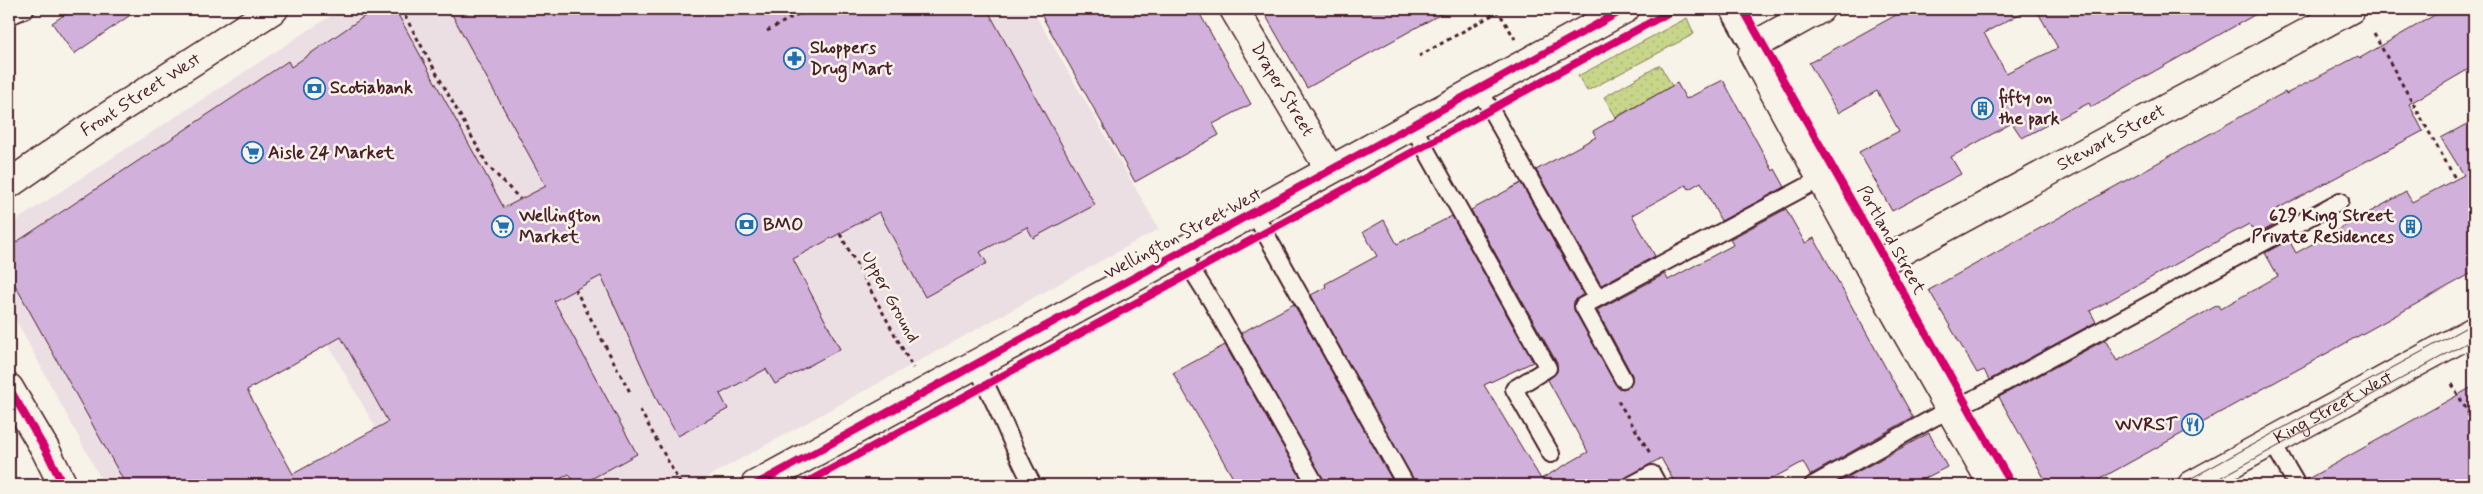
<svg xmlns="http://www.w3.org/2000/svg" width="2483" height="494" viewBox="0 0 2483 494" font-family="Mynerve,sans-serif">
<defs>
<pattern id="garden-dots" width="8" height="8" patternUnits="userSpaceOnUse" patternTransform="scale(1.25)"><rect width="8" height="8" fill="#c7d68a"/><path d="M2 2h.1M6 6h.1" fill="none" stroke="#acb777" stroke-width="1.8" stroke-linecap="round"/></pattern>
</defs>
<rect width="100%" height="100%" fill="#f7f3e8"/>
<filter id="ink" filterUnits="userSpaceOnUse"><feTurbulence type="fractalNoise" baseFrequency=".02" numOctaves="2"/><feDisplacementMap in="SourceGraphic" scale="10" xChannelSelector="R" yChannelSelector="G"/><feConvolveMatrix kernelMatrix="1 2 1 2 8 2 1 2 1" color-interpolation-filters="sRGB"/></filter>
<g filter="url(#ink)">
<polygon fill="#ecdfe4" points="341,9 1032,9 1159,229 693,485 408,485 328,344 236,397 273,469 244,485 104,485 9,307 9,225"/>
<g fill="url(#garden-dots)" stroke="#887a5a">
<polygon points="1687,18 1694,34 1587,91 1578,76"/>
<polygon points="1660,65 1672,86 1616,117 1604,97"/>
</g>
<g fill="#d1b0db" stroke="#4a1f2b" fill-rule="evenodd">
<polygon points="73,9 139,9 74,54 52,23"/>
<path d="M375,9H395L504,208L546,186L449,9H987L1095,205L1033,238L1027,227L980,252L987,263L925,297L879,212L793,259L840,349L775,384L766,369L720,394L728,409L678,436L658,402L601,276L554,301L637,454L580,485H576L569,474L549,485H126L9,274V247L288,61L291,67ZM341,337L388,422L293,474L247,390Z"/>
<polygon points="1038,9 1197,9 1251,104 1213,124 1219,135 1135,182"/>
<polygon points="1262,9 1450,9 1307,88"/>
<polygon points="1907,9 2029,9 1984,33 2006,73 2058,48 2036,9 2265,9 2091,107 2089,103 2022,138 2012,123 1951,157 1961,174 1892,211 1859,152 1899,131 1877,91 1838,113 1809,63"/>
<polygon points="2445,9 2474,9 2474,66 2409,104 2423,131 2273,211 2279,222 2256,235 2249,224 2090,311 2096,322 1989,380 1984,370 1977,373 1929,290 2285,92 2286,94 2358,56 2360,58"/>
<polygon points="1723,80 1773,171 1775,169 1785,187 1721,221 1701,182 1689,189 1686,185 1632,215 1655,256 1601,285 1536,170 1596,137 1593,131 1677,83 1686,99"/>
<polygon points="2474,120 2474,272 2089,485 2048,485 1999,397 2105,340 2117,361 2218,305 2220,309 2278,276 2265,253 2289,240 2296,253 2406,192 2412,202 2464,175 2441,138"/>
<polygon points="1521,183 1583,294 1574,301 1574,310 1618,388 1623,389 1631,385 1632,375 1597,310 1665,274 1668,280 1733,245 1730,239 1786,209 1805,243 1814,238 1913,417 1810,475 1803,462 1760,485 1676,485 1661,458 1613,485 1416,485 1311,295 1326,287 1325,284 1377,256 1363,232 1384,220 1397,244 1452,216 1533,362 1484,385 1541,479 1588,452 1548,380 1557,372 1557,363 1471,210"/>
<polygon points="1294,304 1395,485 1326,485 1241,333"/>
<polygon points="1225,345 1305,485 1237,485 1173,373"/>
<polygon points="2474,386 2474,485 2307,485 2306,480"/>
<polygon points="1929,433 1947,467 1912,485 1833,485"/>
</g>
<g fill="none" stroke-linecap="round" stroke-linejoin="round">
<defs>
<g id="service">
<polyline points="1728,9 1753,53"/>
<polyline points="9,16 26,9"/>
<polyline points="1479,89 1597,298"/>
<polyline points="1412,125 1548,368 1514,389 1551,454"/>
<polyline points="1254,213 1406,485"/>
<polyline points="1180,251 1212,302 1316,485"/>
<path d="M975,365C998,403 1011,446 1033,485"/>
<polyline points="1623,379 1583,306 1822,178"/>
<polyline points="2272,442 2297,485"/>
<polyline points="1631,485 1652,474 1658,485"/>
<polyline points="1813,485 1933,418 1980,396 2340,201"/>
</g>
<g id="minor">
<path id="s1" d="M1234,9L1330,170"/>
<polyline points="1820,9 1762,41 1753,53 1870,268 1993,485"/>
<path id="s2" d="M1870,268L2351,9"/>
</g>
<polyline id="tertiary" points="755,485 1625,9"/>
<g id="secondary">
<path id="s3" d="M9,184L85,131L274,9"/>
<path id="s4" d="M2192,485L2474,331"/>
</g>
<polyline id="primary" points="9,388 45,449 63,485"/>
</defs>
<use href="#service" stroke="#4a1f2b" stroke-width="20"/>
<use href="#minor" stroke="#4a1f2b" stroke-width="31"/>
<use href="#tertiary" stroke="#4a1f2b" stroke-width="31"/>
<use href="#secondary" stroke="#4a1f2b" stroke-width="31"/>
<use href="#primary" stroke="#4a1f2b" stroke-width="31"/>
<g stroke="#4a1f2b" stroke-width="3" stroke-dasharray="4 4" stroke-linecap="butt">
<polyline points="401,9 488,166 520,199"/>
<polyline points="1497,9 1515,39"/>
<polyline points="767,31 807,9"/>
<polyline points="2374,34 2456,180"/>
<polyline points="1419,56 1503,9"/>
<polyline points="840,234 913,368"/>
<polyline points="575,289 631,394"/>
<polyline points="2452,384 2474,423"/>
<polyline points="1618,401 1650,453"/>
<polyline points="640,410 681,485"/>
</g>
<use href="#service" stroke="#f7f3e8" stroke-width="16"/>
<use href="#minor" stroke="#f7f3e8" stroke-width="28"/>
<use href="#tertiary" stroke="#f7f3e8" stroke-width="28"/>
<use href="#secondary" stroke="#f7f3e8" stroke-width="28"/>
<use href="#primary" stroke="#f7f3e8" stroke-width="28"/>
<g stroke="#4a1f2b" stroke-width="1">
<polyline points="9,473 16,485"/>
<polyline points="2179,485 2474,323"/>
<polyline points="2207,485 2474,339"/>
</g>
<defs>
<g id="cycleway">
<polyline points="1743,9 2012,485"/>
<polyline points="9,388 45,449 63,485"/>
<polyline points="755,485 1625,9"/>
<polyline points="802,485 1675,9"/>
</g>
</defs>
<use href="#cycleway" stroke="#f7f3e8" stroke-width="11"/>
<use href="#cycleway" stroke="#d6006c" stroke-width="8"/>
</g>
</g>
<defs>
<symbol id="pharmacy-ring" viewBox="-11 -11 22 22"><circle r="9.5" fill="#f7f3e8" stroke="#1f6fb2" stroke-width="1.5"/><path d="M-2-6h4v4h4v4h-4v4h-4v-4h-4v-4h4Z" fill="#1f6fb2"/></symbol>
<symbol id="bank-ring" viewBox="-11 -11 22 22"><circle r="9.5" fill="#f7f3e8" stroke="#1f6fb2" stroke-width="1.5"/><path d="M-6-4H6V4H-6ZM0-2.3a2.3 2.3 0 1 0 0 4.6a2.3 2.3 0 1 0 0-4.6Z" fill="#1f6fb2"/></symbol>
<symbol id="building-ring" viewBox="-11 -11 22 22"><circle r="9.5" fill="#f7f3e8" stroke="#1f6fb2" stroke-width="1.5"/><path d="M-4-6H4V6H1V3H-1V6H-4ZM-2.5-4.3h1.7v1.8h-1.7ZM.8-4.3h1.7v1.8H.8ZM-2.5-1h1.7V.8h-1.7ZM.8-1h1.7V.8H.8Z" fill="#1f6fb2"/></symbol>
<symbol id="supermarket-ring" viewBox="-11 -11 22 22"><circle r="9.5" fill="#f7f3e8" stroke="#1f6fb2" stroke-width="1.5"/><path d="M-6-5.5h2.5l.6 2H6L4.5 2H-2.5L-4.4-4H-6ZM-1.5 3.2a1.3 1.3 0 1 0 .1 0ZM3 3.2a1.3 1.3 0 1 0 .1 0Z" fill="#1f6fb2"/></symbol>
<symbol id="restaurant-ring" viewBox="-11 -11 22 22"><circle r="9.5" fill="#f7f3e8" stroke="#1f6fb2" stroke-width="1.5"/><path d="M-5-6h1v4h1v-4h1v4h1v-4h1v5L-1.5 .5V6h-2V.5L-5-1ZM5-6V6H3V1.5H1.5Q1.5-4 5-6Z" fill="#1f6fb2"/></symbol>
</defs>
<g fill-rule="evenodd">
<use href="#pharmacy-ring" x="782" y="46" width="25" height="25"/>
<use href="#bank-ring" x="302" y="76" width="25" height="25"/>
<use href="#building-ring" x="1970" y="96" width="25" height="25"/>
<use href="#supermarket-ring" x="240" y="140" width="25" height="25"/>
<use href="#bank-ring" x="734" y="212" width="25" height="25"/>
<use href="#supermarket-ring" x="490" y="214" width="25" height="25"/>
<use href="#building-ring" x="2398" y="214" width="25" height="25"/>
<use href="#restaurant-ring" x="2180" y="412" width="25" height="25"/>
</g>
<g text-anchor="middle" dominant-baseline="central" stroke-width="5" stroke-linejoin="round" paint-order="stroke">
<g font-size="18" font-weight="bold" fill="#4a1f2b" stroke="#f7f3e8" text-anchor="start">
<text x="810" y="48">Shoppers<tspan x="810" dy="21">Drug Mart</tspan></text>
<text x="330" y="88">Scotiabank</text>
<text x="1999" y="98">fifty on<tspan x="1999" dy="21">the park</tspan></text>
<text x="268" y="153">Aisle 24 Market</text>
<text x="519" y="216">Wellington<tspan x="519" dy="21">Market</tspan></text>
<text x="2394" y="216" text-anchor="end">629 King Street<tspan x="2394" dy="21">Private Residences</tspan></text>
<text x="763" y="225">BMO</text>
<text x="2177" y="425" text-anchor="end">WVRST</text>
</g>
<g font-size="18" fill="#4a1f2b" stroke="#f7f3e8">
<text stroke="none"><textPath href="#s1" startOffset="94">Draper Street</textPath></text>
<text stroke="none"><textPath href="#s3" startOffset="159">Front Street West</textPath></text>
<text stroke="none"><textPath href="#s2" startOffset="274">Stewart Street</textPath></text>
<text transform="translate(1183 234) rotate(-28)">Wellington Street West</text>
<text transform="translate(1891 240) rotate(61)">Portland Street</text>
<text transform="translate(890 297) rotate(61)">Upper Ground</text>
<text stroke="none"><textPath href="#s4" startOffset="161">King Street West</textPath></text>
</g>
</g>
<rect width="2483" height="494" fill="none" stroke="#f7f3e8" stroke-width="30"/>
<rect x="15" y="15" width="2453" height="464" fill="none" stroke="#4a1f2b" stroke-width="2" filter="url(#ink)"/>
</svg>
